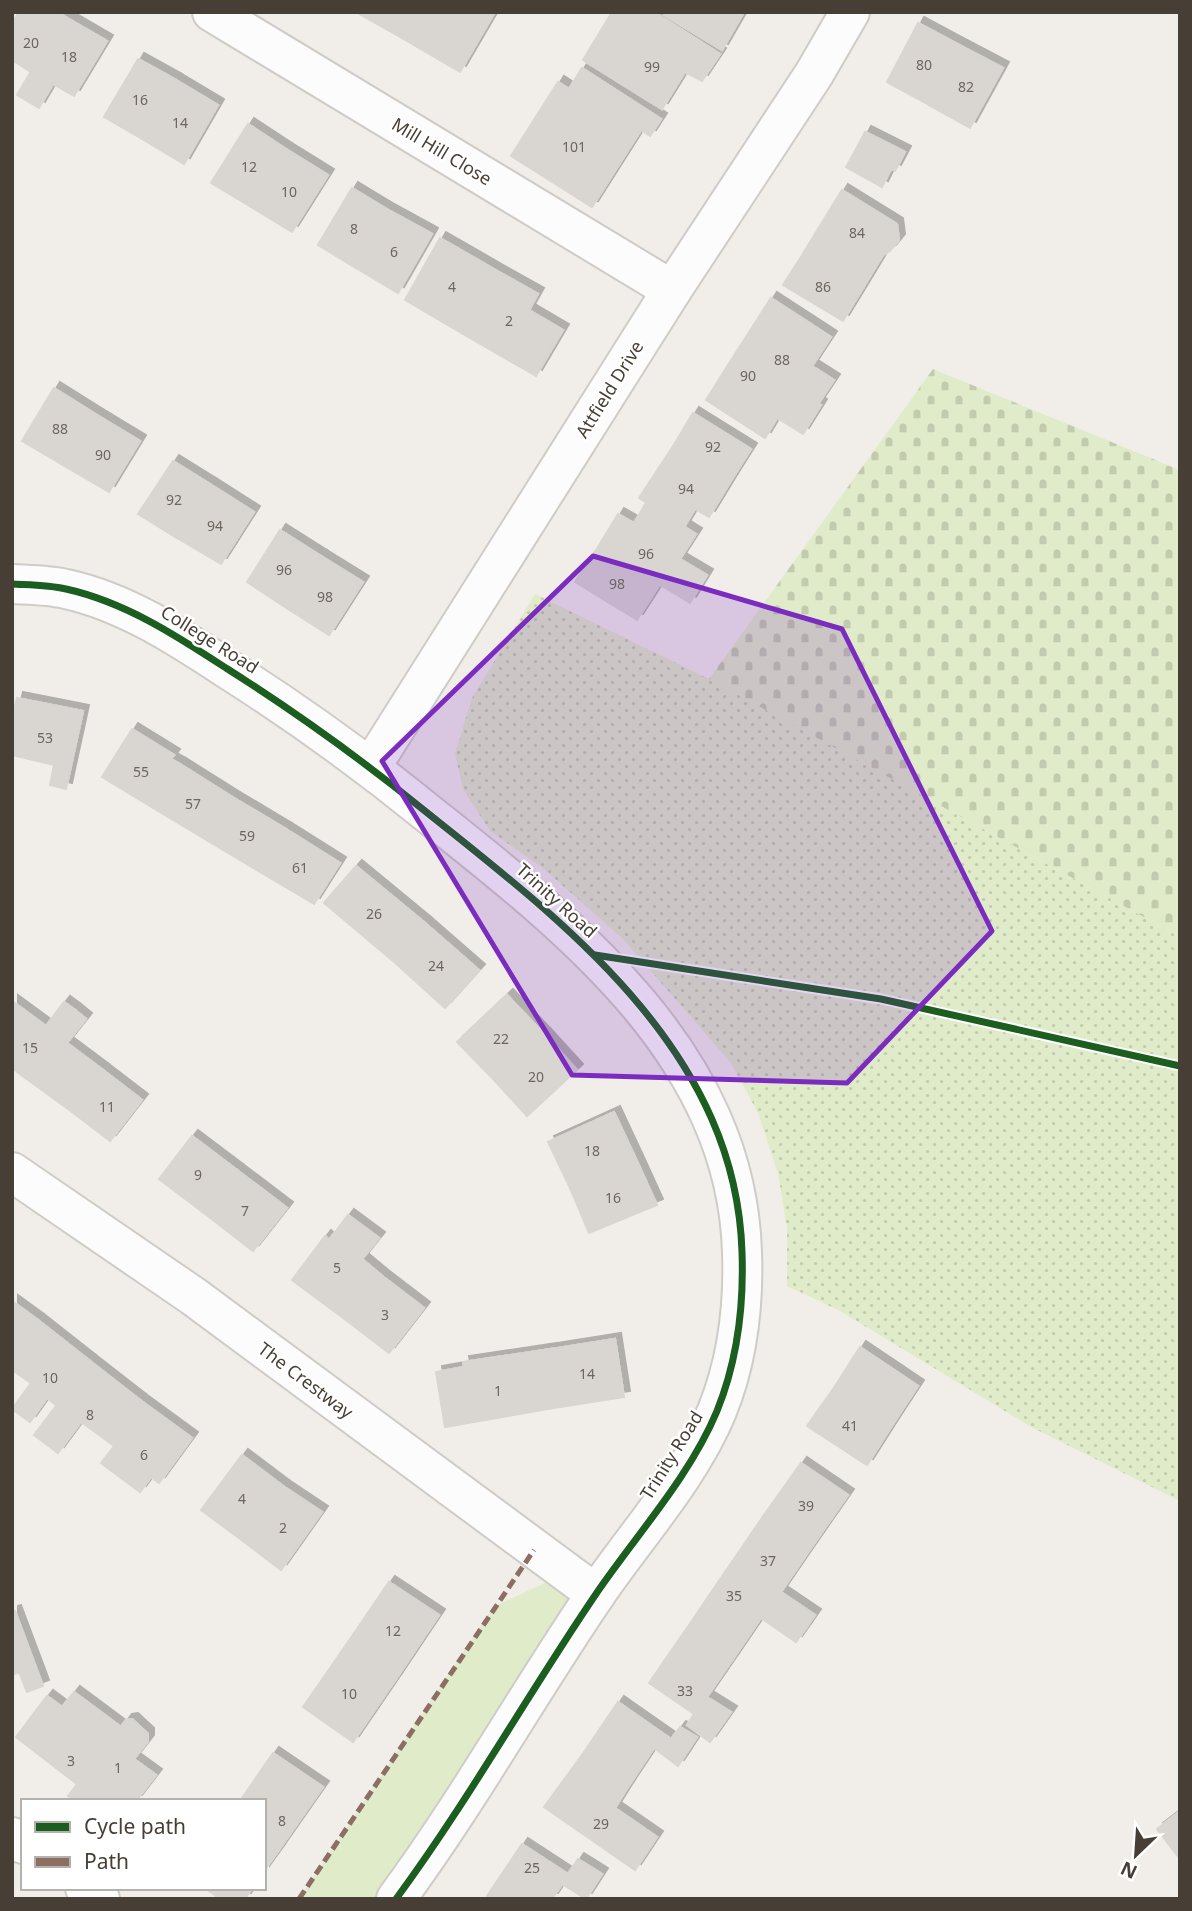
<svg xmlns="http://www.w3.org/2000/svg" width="1192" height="1911" viewBox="0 0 1192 1911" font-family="'Noto Sans',sans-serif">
<defs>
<pattern id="cemetery-stones" width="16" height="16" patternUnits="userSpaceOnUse" patternTransform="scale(1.75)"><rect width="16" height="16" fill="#e0ecc9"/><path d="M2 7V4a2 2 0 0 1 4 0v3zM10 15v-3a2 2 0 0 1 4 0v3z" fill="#c2cbad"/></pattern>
<pattern id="park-dots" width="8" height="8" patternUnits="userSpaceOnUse" patternTransform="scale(1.75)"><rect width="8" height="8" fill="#e0ecc9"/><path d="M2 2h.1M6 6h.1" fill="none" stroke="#c2cbad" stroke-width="1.8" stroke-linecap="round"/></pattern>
<filter id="shadow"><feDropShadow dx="6" dy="-6" stdDeviation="0" flood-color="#0004"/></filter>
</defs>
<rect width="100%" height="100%" fill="#f1eeea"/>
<polygon fill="#e0ecc9" points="566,1573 596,1594 396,1899 299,1899 493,1607"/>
<polygon fill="url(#cemetery-stones)" points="933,369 1180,470 1180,937 709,679"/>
<polygon fill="url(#park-dots)" points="535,594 709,679 1180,937 1180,1501 1033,1428 840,1311 787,1286 787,1228 778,1174 758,1113 731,1063 623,939 544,869 490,831 463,789 455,754 472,698"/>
<g fill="#d9d5d1" stroke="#d9d5d0" stroke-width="2" filter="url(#shadow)">
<polygon points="19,12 58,12 64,16 31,72 12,60 12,23"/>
<polygon points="356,12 414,12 400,37"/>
<polygon points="414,12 495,12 460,72 400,37"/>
<polygon points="612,12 654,12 720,54 702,81 685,72 662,109 583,60"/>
<polygon points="666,12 744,12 722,50 664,15"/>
<polygon points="64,16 107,41 74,96 53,84 39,108 17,95"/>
<polygon points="918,23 961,46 929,105 887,82"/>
<polygon points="961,46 1003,68 970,128 929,105"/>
<polygon points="138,59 176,80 142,139 104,117"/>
<polygon points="582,68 661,119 650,136 641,130 592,207 511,156 558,82 569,89"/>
<polygon points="176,80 218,105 184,164 142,139"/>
<polygon points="248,124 286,149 251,207 211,183"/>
<polygon points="865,132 905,152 895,171 855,151"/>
<polygon points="286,149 328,175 292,232 251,207"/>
<polygon points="855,151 891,169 882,187 846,167"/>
<polygon points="352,188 390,211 356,268 318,245"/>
<polygon points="842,190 897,224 899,240 890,251 883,255 863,288 804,252"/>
<polygon points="390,211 432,234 398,293 356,268"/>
<polygon points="440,238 499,272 463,334 405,300"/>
<polygon points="804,252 863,288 843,321 783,285"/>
<polygon points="499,272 538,294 529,310 563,330 536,376 463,334"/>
<polygon points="771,298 831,337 812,366 834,380 818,404 737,351"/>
<polygon points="737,351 821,405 803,434 777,418 765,438 706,400"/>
<polygon points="54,388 97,415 66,467 22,441"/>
<polygon points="693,413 751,449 732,479 675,443"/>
<polygon points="97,415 140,441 109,492 66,467"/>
<polygon points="675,443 732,479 709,517 695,509 684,527 639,498"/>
<polygon points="173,461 210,484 177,538 138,514"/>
<polygon points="210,484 254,512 221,564 177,538"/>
<polygon points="646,503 696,534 680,559 707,575 690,603 598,547 618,514 634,523"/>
<polygon points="280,530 321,556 288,609 247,582"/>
<polygon points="598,547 660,584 637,620 575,582"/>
<polygon points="321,556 363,582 329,635 288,609"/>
<polygon points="17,698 83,711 66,789 50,785 54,765 12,755 12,718"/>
<polygon points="132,729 174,755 171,759 180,764 153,808 102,777"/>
<polygon points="180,764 234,798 208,841 153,808"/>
<polygon points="234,798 286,829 260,872 208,841"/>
<polygon points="286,829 340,863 314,904 260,872"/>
<polygon points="356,866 425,923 393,961 324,903"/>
<polygon points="425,923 479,970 445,1008 393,961"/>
<polygon points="507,995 545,1035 495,1081 457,1042"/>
<polygon points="12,1001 46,1026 64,1002 75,1010 24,1077 12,1068"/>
<polygon points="75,1010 86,1019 67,1043 103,1070 71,1111 24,1077"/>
<polygon points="545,1035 577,1070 527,1116 495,1081"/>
<polygon points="103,1070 142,1100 110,1141 71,1111"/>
<polygon points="614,1112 636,1159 570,1188 548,1142"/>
<polygon points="192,1136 237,1170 204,1213 159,1179"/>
<polygon points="636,1159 657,1205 589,1233 570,1188"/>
<polygon points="237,1170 287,1208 253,1251 204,1213"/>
<polygon points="348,1215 379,1238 362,1259 381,1275 346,1320 292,1280 325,1236 329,1240"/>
<polygon points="381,1275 424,1308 389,1353 346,1320"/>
<polygon points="12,1301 38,1320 12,1355"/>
<polygon points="38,1320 90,1361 57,1406 47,1398 30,1422 12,1409 31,1383 12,1370 12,1355"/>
<polygon points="615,1339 624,1397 560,1407 551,1349"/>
<polygon points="860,1347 918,1386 893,1424 835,1386"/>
<polygon points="551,1349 560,1407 445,1427 436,1372 464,1367 463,1362"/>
<polygon points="90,1361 140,1400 109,1442 81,1422 58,1453 34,1435"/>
<polygon points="835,1386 893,1424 867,1465 807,1426"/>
<polygon points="140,1400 192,1438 159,1483 151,1477 140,1492 101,1463 114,1446 109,1442"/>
<polygon points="242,1455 283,1486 243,1541 201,1510"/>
<polygon points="801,1463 848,1495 811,1548 764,1515"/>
<polygon points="283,1486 322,1512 281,1570 243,1541"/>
<polygon points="764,1515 811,1548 781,1592 815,1615 806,1628 725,1572"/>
<polygon points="725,1572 806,1628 796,1642 761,1618 733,1659 687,1628"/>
<polygon points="389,1582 439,1615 396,1679 346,1645"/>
<polygon points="15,1611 43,1686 27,1692 19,1672 12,1675 12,1612"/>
<polygon points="687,1628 733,1659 707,1697 731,1712 710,1742 687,1725 694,1714 649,1683"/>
<polygon points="346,1645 396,1679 353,1742 303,1707"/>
<polygon points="74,1692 121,1727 77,1784 16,1737 47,1696 62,1707"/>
<polygon points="618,1702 671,1739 680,1727 697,1737 678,1766 654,1748 628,1787 582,1755"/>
<polygon points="132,1719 148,1734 148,1741 134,1759 156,1775 136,1801 74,1801 68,1796 126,1720"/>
<polygon points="273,1753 323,1787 279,1850 264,1840 264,1801 240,1801"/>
<polygon points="582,1755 628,1787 615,1808 657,1837 635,1870 544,1807"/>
<polygon points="1178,1813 1180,1816 1180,1859 1157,1829"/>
<polygon points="264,1840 279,1850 264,1871"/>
<polygon points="522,1844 568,1874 578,1859 602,1874 586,1899 562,1884 552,1899 491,1899 487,1896"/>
<polygon points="205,1888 252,1888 245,1899 220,1899"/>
</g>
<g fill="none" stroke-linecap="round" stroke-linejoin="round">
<defs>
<g id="minor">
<polyline points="212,12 672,290"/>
<path d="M12,584C30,585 49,585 66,589C125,602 177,636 226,668C297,713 365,762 430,815C572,928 736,1055 742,1252C744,1307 738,1359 717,1411C690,1476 638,1533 598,1591C529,1692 469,1800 396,1899"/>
<polyline points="371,767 672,290 814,74 850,12"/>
<polyline points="12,1172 193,1296 596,1594"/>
<polyline points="12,1837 23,1844"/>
<polyline points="85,1888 100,1899"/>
</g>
</defs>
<use href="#minor" stroke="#cfccc7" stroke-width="42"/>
<use href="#minor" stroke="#fdfcfc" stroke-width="38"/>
<polyline stroke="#8d6e63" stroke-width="5" stroke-dasharray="10 5" stroke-linecap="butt" points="299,1899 534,1550"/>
<defs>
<g id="cycleway">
<path d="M12,584C30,585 49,585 66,589C125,602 177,636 226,668C297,713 365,762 430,815C572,928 736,1055 742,1252C744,1307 738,1359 717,1411C690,1476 638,1533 598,1591C529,1692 469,1800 396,1899"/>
<polyline points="595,955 881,999 1180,1066"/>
</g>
</defs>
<use href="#cycleway" stroke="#fff" stroke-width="11"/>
<use href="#cycleway" stroke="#1b5e20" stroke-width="7"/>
</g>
<path fill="#7b2cbf" fill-opacity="0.2" stroke="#7b2cbf" stroke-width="5" stroke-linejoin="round" d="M593,556L842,629L992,931L847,1083L572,1075L382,761Z"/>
<g text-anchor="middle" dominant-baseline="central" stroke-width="5" stroke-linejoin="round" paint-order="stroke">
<g font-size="14" fill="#6d665e">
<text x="31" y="42">20</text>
<text x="69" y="56">18</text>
<text x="924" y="64">80</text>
<text x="652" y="66">99</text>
<text x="966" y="86">82</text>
<text x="140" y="99">16</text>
<text x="180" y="122">14</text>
<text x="574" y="146">101</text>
<text x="249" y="166">12</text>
<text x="289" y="191">10</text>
<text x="354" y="228">8</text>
<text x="857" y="232">84</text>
<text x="394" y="251">6</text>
<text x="452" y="286">4</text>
<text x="823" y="286">86</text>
<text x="509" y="320">2</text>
<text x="782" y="359">88</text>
<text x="748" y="375">90</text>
<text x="60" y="428">88</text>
<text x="713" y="446">92</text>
<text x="103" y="454">90</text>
<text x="686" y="488">94</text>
<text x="174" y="499">92</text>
<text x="215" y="525">94</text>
<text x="646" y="553">96</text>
<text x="284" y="569">96</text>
<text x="617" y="583">98</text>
<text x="325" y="596">98</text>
<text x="45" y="737">53</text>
<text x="141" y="771">55</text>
<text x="193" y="803">57</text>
<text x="247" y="835">59</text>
<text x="300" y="867">61</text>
<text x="374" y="913">26</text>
<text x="436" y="965">24</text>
<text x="501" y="1038">22</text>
<text x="30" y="1047">15</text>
<text x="536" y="1076">20</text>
<text x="107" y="1106">11</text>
<text x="592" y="1150">18</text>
<text x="198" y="1174">9</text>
<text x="613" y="1197">16</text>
<text x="245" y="1210">7</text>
<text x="337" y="1267">5</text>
<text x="385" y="1314">3</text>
<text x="587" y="1373">14</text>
<text x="50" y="1377">10</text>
<text x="498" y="1390">1</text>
<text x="90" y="1414">8</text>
<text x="850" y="1425">41</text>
<text x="144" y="1454">6</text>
<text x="242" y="1498">4</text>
<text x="806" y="1505">39</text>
<text x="283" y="1527">2</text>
<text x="768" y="1560">37</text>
<text x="734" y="1595">35</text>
<text x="393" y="1630">12</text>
<text x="685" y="1690">33</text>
<text x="349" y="1693">10</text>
<text x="71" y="1760">3</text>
<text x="118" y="1767">1</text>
<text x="282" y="1820">8</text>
<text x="601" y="1823">29</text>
<text x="532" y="1867">25</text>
</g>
<g font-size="18" fill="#473f35" stroke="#fff">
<text transform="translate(442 151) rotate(31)">Mill Hill Close</text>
<text transform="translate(609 389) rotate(-58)">Attfield Drive</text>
<text transform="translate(210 639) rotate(32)">College Road</text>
<text transform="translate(557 900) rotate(42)">Trinity Road</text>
<text transform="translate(306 1380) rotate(37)">The Crestway</text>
<text transform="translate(671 1455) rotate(-58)">Trinity Road</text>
</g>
</g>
<rect width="1192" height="1911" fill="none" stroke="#473f35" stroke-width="28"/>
<rect x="21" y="1799" width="245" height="91" fill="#ffffff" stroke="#b5b2ae" stroke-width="2"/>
<rect x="35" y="1822" width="35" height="10" fill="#1b5e20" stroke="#b5b2ae" stroke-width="2"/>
<text x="84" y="1834" font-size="21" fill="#473f35">Cycle path</text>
<rect x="35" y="1857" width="35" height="10" fill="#8d6e63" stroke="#b5b2ae" stroke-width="2"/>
<text x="84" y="1869" font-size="21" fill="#473f35">Path</text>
<g transform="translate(1136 1855) rotate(205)" stroke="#ffffff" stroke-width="5" paint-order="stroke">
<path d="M0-5L12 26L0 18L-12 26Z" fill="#473f35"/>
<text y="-10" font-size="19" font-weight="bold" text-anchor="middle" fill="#473f35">N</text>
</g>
</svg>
